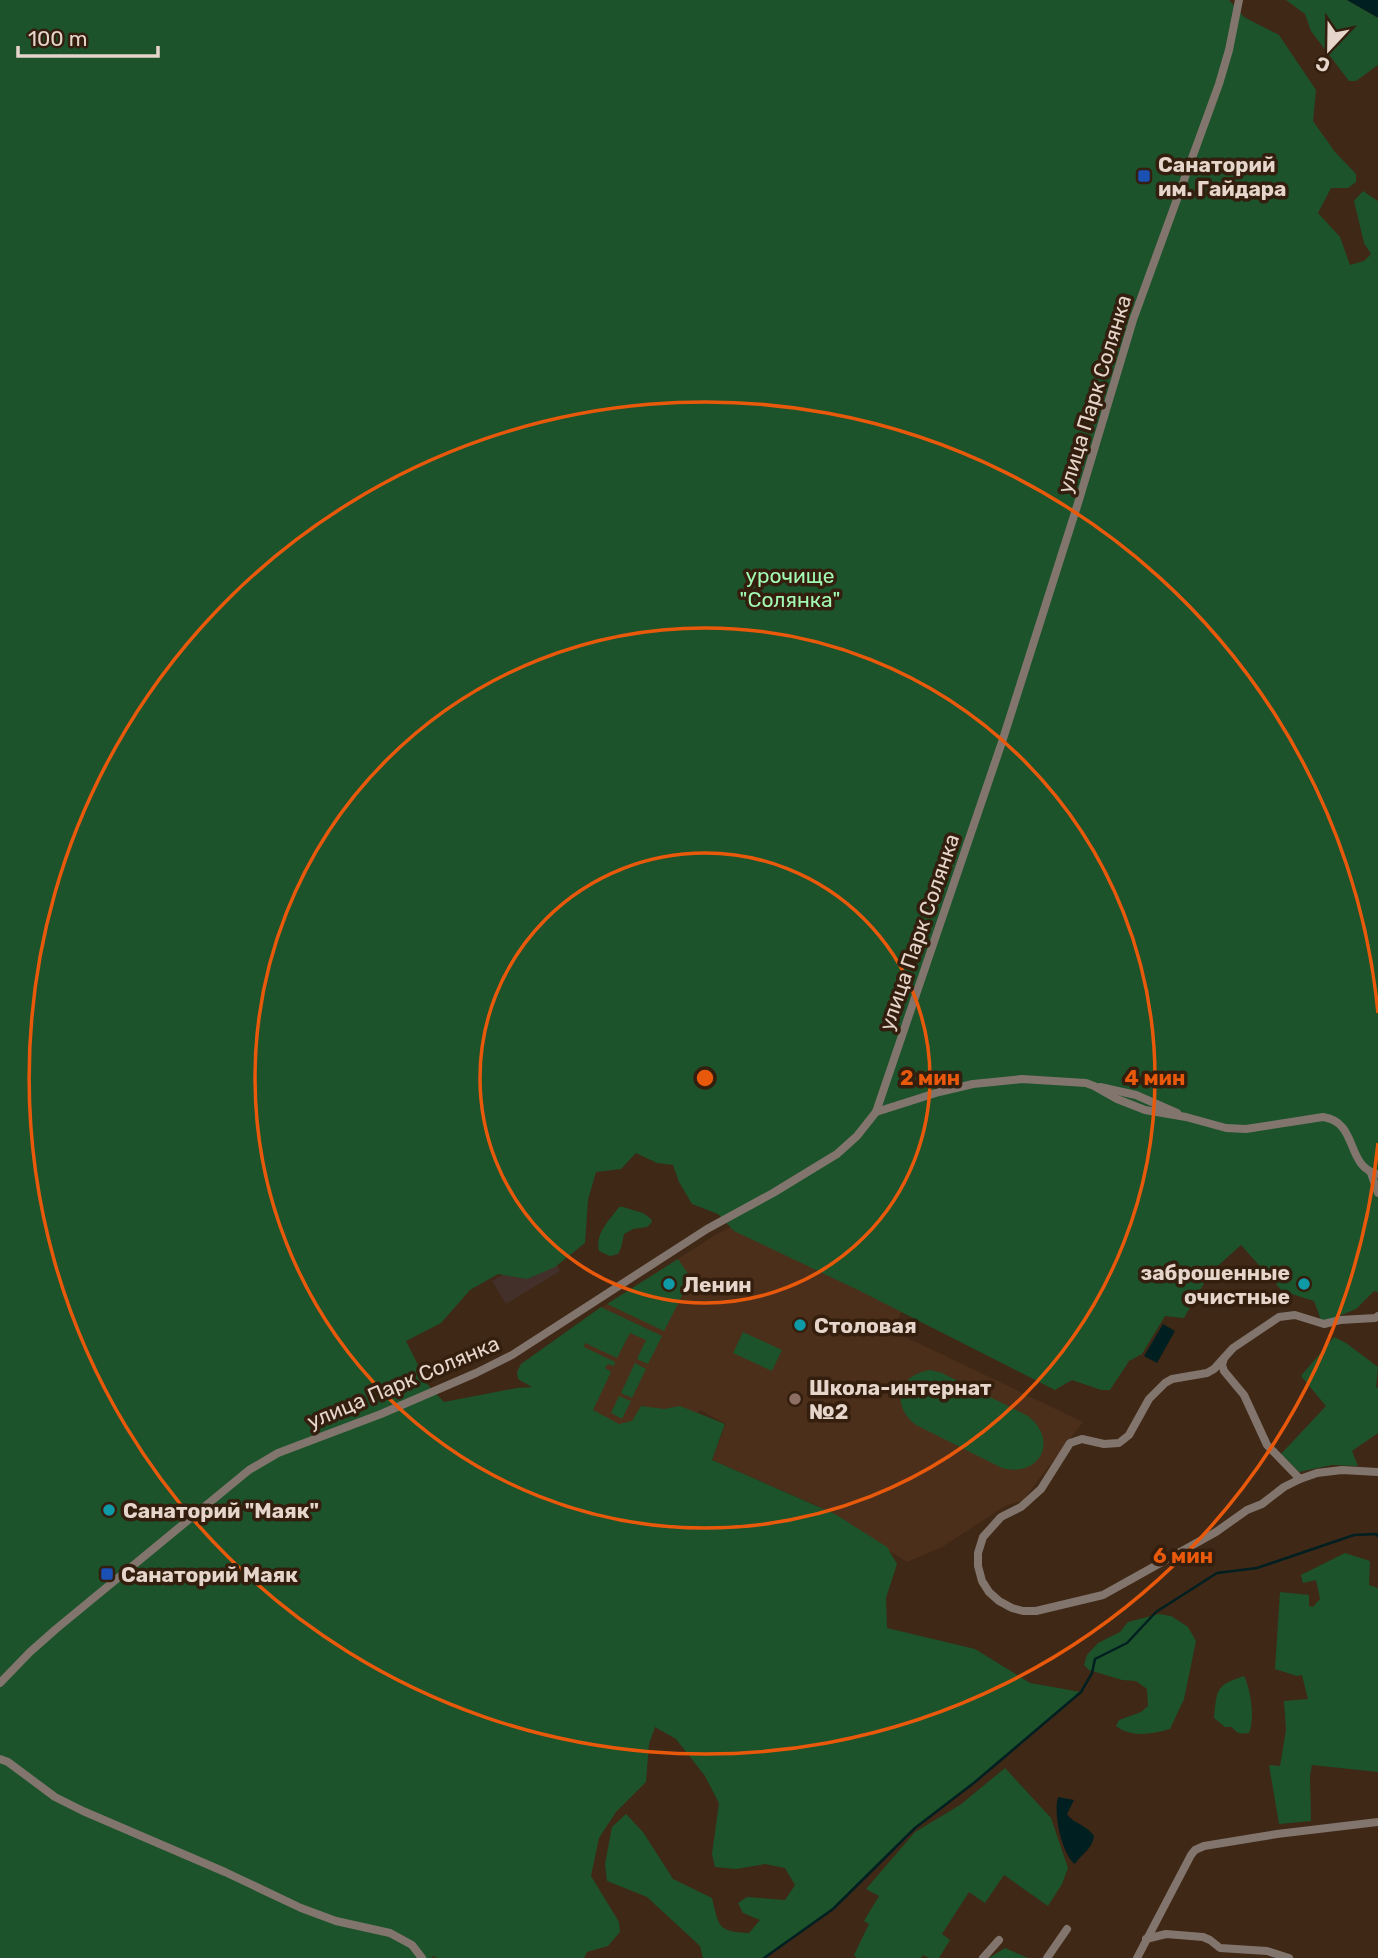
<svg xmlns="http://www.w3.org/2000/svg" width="1378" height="1958" viewBox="0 0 1378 1958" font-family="Rubik,sans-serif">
<rect width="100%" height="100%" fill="#3f2816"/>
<polygon fill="#4c2f1a" points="747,1219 905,1304 893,1331 1083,1422 1023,1500 1005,1506 942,1547 907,1562 818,1506 712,1460 726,1424 700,1410 672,1446 617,1433 518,1379 517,1372 521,1364 604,1306 717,1234"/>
<polygon fill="#43302a" points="549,1252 560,1271 506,1304 492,1281 531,1259"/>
<g fill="#1c532b">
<path d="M0,0H1229L1244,17L1279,35L1316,90L1313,121L1335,152L1356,174V182L1348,188H1331L1318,213L1340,237L1350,265L1364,261L1371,254L1364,243L1354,201L1363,191L1378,201V1292L1374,1291L1356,1309L1322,1323L1314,1301L1282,1291L1241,1245L1210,1273L1184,1318L1165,1316L1142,1354L1129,1361L1110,1390H1101L1072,1380L1055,1390L858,1290L734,1231L718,1214L692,1204L679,1182L673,1165L657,1163L636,1153L621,1169L596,1172L588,1200L585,1243L555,1267L527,1279L498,1274L470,1290L441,1323L406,1341L428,1385L444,1402L517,1388L532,1387L518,1379L517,1372L521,1364L601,1307L662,1336L648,1364L637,1359L646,1340L630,1333L617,1358L585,1343L584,1347L615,1362L614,1366L608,1364L605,1368L611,1372L593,1410L619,1424L632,1421L641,1406L664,1409L680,1406L725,1424L712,1460L835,1514L887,1547L897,1564L886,1598L887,1628L975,1649L1030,1683L1081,1692L975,1782L915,1828L833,1909L764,1958H703L700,1946L647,1897L607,1881L605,1864L612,1827L626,1814L643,1832L673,1879L712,1898C719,1926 717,1932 749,1933L760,1920L743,1913L738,1903L747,1897L785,1900L795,1885L785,1868L765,1864L736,1869L715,1867L712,1854L719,1803L705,1776L676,1739L655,1727L649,1744L646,1782L616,1812L599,1838L591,1876L619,1922L620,1932L608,1946L587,1952L584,1958H437L433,1956L432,1958H0Z"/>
<polygon points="1286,0 1347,0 1378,18 1378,65 1356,81 1349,81 1311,31 1305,14"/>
<path d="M619,1207H623L643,1213L651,1219L652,1222L647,1227L633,1229L624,1234L621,1248L618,1254L610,1256L599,1251C595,1233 609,1221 619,1207Z"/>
<polygon points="678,1259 691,1278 664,1331 607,1304"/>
<polygon points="743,1332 782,1350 772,1371 733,1353"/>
<polygon points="1334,1337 1346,1343 1378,1367 1376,1387 1378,1388 1378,1433 1352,1451 1358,1466 1332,1465 1299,1472 1281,1454 1326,1406 1301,1376"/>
<polygon points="635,1363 646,1369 632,1398 621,1393"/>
<path d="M931,1370L942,1373L1028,1416C1059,1440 1040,1478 1002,1468L916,1425C890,1405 898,1374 931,1370Z"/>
<polygon points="619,1396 631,1401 622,1419 611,1413"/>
<polygon points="1345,1553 1370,1561 1369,1585 1378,1588 1378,1772 1312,1765 1310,1775 1311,1821 1279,1824 1269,1765 1280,1766 1286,1730 1284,1701 1308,1699 1302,1675 1297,1676 1275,1669 1280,1592 1309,1595 1309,1606 1313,1607 1320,1599 1316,1580 1303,1583 1301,1575"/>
<path d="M1159,1614L1171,1616L1188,1627L1196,1641L1184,1699L1170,1729C1153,1734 1131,1738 1116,1726L1119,1720L1141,1712L1148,1706L1147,1689L1136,1681L1122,1680L1089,1670L1084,1665L1087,1655L1098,1643L1120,1632L1128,1622Z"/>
<path d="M1244,1676C1251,1690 1255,1720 1249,1733C1240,1734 1237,1734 1232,1727H1225L1214,1718C1217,1689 1216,1685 1244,1676Z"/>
<polygon points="1005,1768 1051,1818 1068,1868 1062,1884 1048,1906 1004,1875 985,1903 969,1892 942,1934 950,1940 939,1958 929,1958 923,1955 921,1958 857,1958 854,1955 869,1924 864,1921 879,1896 866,1889 915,1832 960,1805"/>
<polygon points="1005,1948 1028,1958 989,1958"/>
</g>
<g fill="#001f21">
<polygon points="1347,0 1378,0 1378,18 1377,17"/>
<polygon points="1163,1324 1175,1331 1157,1363 1144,1356"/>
<path d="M1058,1797L1074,1800L1067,1814C1072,1823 1086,1824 1094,1836C1092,1850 1082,1853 1075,1864C1062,1855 1053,1813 1058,1797Z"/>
</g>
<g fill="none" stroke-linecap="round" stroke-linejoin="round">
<polyline stroke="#001f21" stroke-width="2.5" points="764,1958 833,1909 915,1828 975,1782 1081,1692 1092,1673 1095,1659 1127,1643 1156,1612 1217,1573 1257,1568 1354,1535 1376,1534 1378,1536"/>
<g stroke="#82756d" stroke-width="8">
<polyline points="1100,1087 1136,1095 1177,1113"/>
<path d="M876,1112L939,1092L973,1084L1022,1079L1086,1083L1094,1086L1117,1099L1145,1110L1186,1117L1226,1128L1246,1129L1323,1117C1359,1122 1345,1167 1378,1174"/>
<polyline points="1371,1173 1378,1193"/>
<polyline points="1378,1316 1375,1318 1340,1320 1324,1324 1295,1315 1279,1317 1233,1348 1214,1369 1207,1373 1172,1379 1165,1383 1149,1399 1129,1435 1119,1443 1104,1444 1082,1439 1070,1443 1041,1489 1021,1507 1001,1517 983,1537 978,1553 978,1566 982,1581 989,1592 999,1601 1012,1608 1023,1611 1036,1611 1103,1595 1216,1532 1247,1510 1262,1504 1284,1487 1300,1479 1317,1473 1342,1470 1378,1472"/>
<polyline points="1224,1358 1222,1365 1224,1371 1244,1395 1267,1445 1300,1479"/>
<polyline points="0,1683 30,1652 56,1629 249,1470 278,1453 381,1414 476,1373 512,1355 707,1229 773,1193 837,1154 857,1136 876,1112 1002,742 1079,500 1133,320 1219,84 1229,50 1239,0"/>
<polyline points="0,1759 8,1762 55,1797 83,1811 225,1872 301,1908 336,1921 390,1933 412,1945 422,1958"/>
<polyline points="1146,1939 1166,1934 1203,1937 1210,1940 1220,1948 1267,1951 1289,1958"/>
<polyline points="983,1958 999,1940"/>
<polyline points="1047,1958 1067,1929"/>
<polyline points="1137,1958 1191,1855 1195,1850 1204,1846 1277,1834 1378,1822"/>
</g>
</g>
<g fill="none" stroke="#e8590c" stroke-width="3.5">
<circle cx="705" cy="1078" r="225"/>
<circle cx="705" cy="1078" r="450"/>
<path d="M1378 1143A676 676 0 1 1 1378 1013"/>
</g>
<g fill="#1a4fb4" stroke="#341e0d" stroke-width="2.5">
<rect x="1137" y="169" width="14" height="14" rx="3.5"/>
<rect x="100" y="1567" width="14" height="14" rx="3.5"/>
</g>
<g fill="#0f9aa8" stroke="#341e0d" stroke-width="2.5">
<circle cx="669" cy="1284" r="7"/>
<circle cx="1304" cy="1284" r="7"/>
<circle cx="800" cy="1325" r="7"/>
<circle cx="109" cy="1510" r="7"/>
</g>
<circle fill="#8d6e63" stroke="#341e0d" stroke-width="2.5" cx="795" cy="1399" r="7"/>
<g text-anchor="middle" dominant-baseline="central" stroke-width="7" stroke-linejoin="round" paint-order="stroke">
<g font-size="21" font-weight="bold" fill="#e5d5cb" stroke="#341e0d" text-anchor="start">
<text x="1158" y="164">Санаторий<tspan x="1158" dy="24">им. Гайдара</tspan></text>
<text x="1290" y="1272" text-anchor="end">заброшенные<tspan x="1290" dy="24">очистные</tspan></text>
<text x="683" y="1284">Ленин</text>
<text x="814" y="1325">Столовая</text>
<text x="809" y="1387">Школа-интернат<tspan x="809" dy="24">№2</tspan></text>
<text x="123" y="1510">Санаторий "Маяк"</text>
<text x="121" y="1574">Санаторий Маяк</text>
</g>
<g font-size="21" fill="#e5d5cb" stroke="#341e0d">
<text transform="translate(1094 394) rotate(-73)">улица Парк Солянка</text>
<text transform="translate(919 932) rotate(-71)">улица Парк Солянка</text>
<text transform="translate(403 1382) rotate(-23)">улица Парк Солянка</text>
</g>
<g font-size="21" fill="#a2f9b3" stroke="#341e0d">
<text x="790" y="575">урочище<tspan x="790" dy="24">"Солянка"</tspan></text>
</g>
</g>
<circle cx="705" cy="1078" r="10" fill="#e8590c" stroke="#341e0d" stroke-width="3.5"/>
<g font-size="21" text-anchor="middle" font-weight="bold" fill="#e8590c" stroke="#341e0d" stroke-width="7" stroke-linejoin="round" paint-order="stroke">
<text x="930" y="1085">2 мин</text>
<text x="1155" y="1085">4 мин</text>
<text x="1183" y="1563">6 мин</text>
</g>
<g transform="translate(1329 49) rotate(202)" stroke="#341e0d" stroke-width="5" paint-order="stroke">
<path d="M0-5L12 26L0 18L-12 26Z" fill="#e5d5cb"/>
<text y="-10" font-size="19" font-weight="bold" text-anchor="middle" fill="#e5d5cb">С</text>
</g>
<path d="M18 46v10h140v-10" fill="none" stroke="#e5d5cb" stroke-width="3.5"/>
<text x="28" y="46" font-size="21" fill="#e5d5cb" stroke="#341e0d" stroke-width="5" paint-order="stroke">100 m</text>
</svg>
